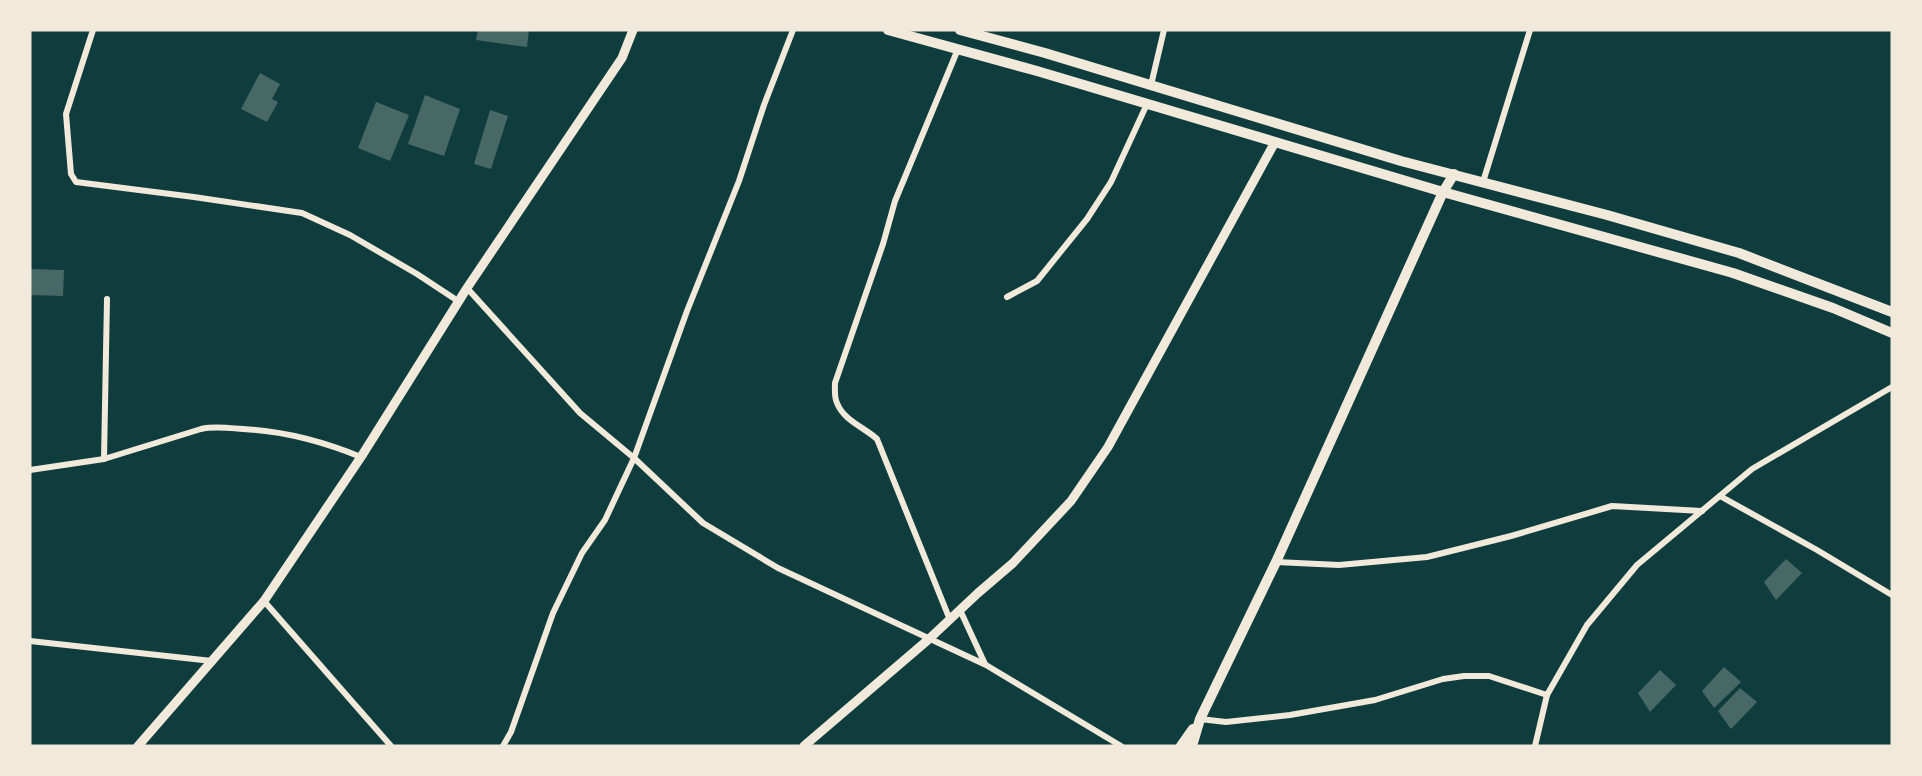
<svg xmlns="http://www.w3.org/2000/svg" width="1922" height="776" viewBox="0 0 1922 776" font-family="Overpass,sans-serif">
<rect width="100%" height="100%" fill="#0f3d3e"/>
<g fill="#486865">
<polygon points="478,30 529,30 527,47 476,40"/>
<polygon points="260,73 280,84 272,99 278,102 267,122 241,109"/>
<polygon points="425,95 460,109 444,156 408,144"/>
<polygon points="376,102 409,115 390,161 358,148"/>
<polygon points="490,110 508,116 491,169 474,164"/>
<polygon points="30,269 64,270 63,296 30,295"/>
<polygon points="1786,559 1802,573 1776,600 1764,582"/>
<polygon points="1724,667 1741,682 1714,708 1702,691"/>
<polygon points="1660,670 1676,685 1650,712 1638,693"/>
<polygon points="1740,688 1757,702 1731,729 1718,711"/>
</g>
<g fill="none" stroke-linecap="round" stroke-linejoin="round">
<g stroke="#f1e9da" stroke-width="6">
<polyline points="93,30 66,114 71,174 76,182 194,197 302,213 350,235 417,274 458,301"/>
<polyline points="1151,85 1164,30"/>
<polyline points="1483,182 1530,30"/>
<polyline points="467,288 580,413 634,458 703,523 778,568 986,665 1121,746"/>
<polyline points="1007,297 1037,281 1087,219 1111,182 1147,104"/>
<polyline points="104,459 107,299"/>
<path d="M30,470L104,459L201,429C215,426 228,428 243,429C284,431 322,441 361,457"/>
<polyline points="1720,496 1817,550 1892,595"/>
<polyline points="1276,562 1339,565 1427,557 1511,536 1612,506 1702,511"/>
<polyline points="264,601 391,746"/>
<polyline points="960,610 985,664"/>
<path d="M950,620L877,439C864,427 844,421 837,403C834,397 835,389 835,383L883,244L895,201L958,49"/>
<polyline points="30,641 212,661"/>
<polyline points="1200,719 1226,722 1290,715 1375,700 1443,679 1464,676 1489,676 1547,695"/>
<polyline points="503,746 511,732 553,613 582,553 605,520 634,458 687,311 739,181 764,105 793,30"/>
<polyline points="1535,746 1547,695 1587,625 1637,565 1752,469 1892,387"/>
</g>
<g stroke="#f1e9da" stroke-width="9">
<polyline points="138,746 264,601 361,457 467,288 622,58 633,30"/>
<polyline points="804,746 929,639 978,593 1013,563 1071,501 1108,447 1275,142"/>
</g>
<g stroke="#f1e9da" stroke-width="10">
<polyline points="888,30 1037,71 1443,192 1733,273 1833,308 1892,333"/>
<polyline points="960,30 1045,53 1401,161 1607,215 1739,253 1892,312"/>
<polyline points="1181,746 1193,729"/>
<polyline points="1192,746 1200,719 1276,562 1443,192 1454,174"/>
</g>
</g>
<rect width="1922" height="776" fill="none" stroke="#f1e9da" stroke-width="63"/>
</svg>
